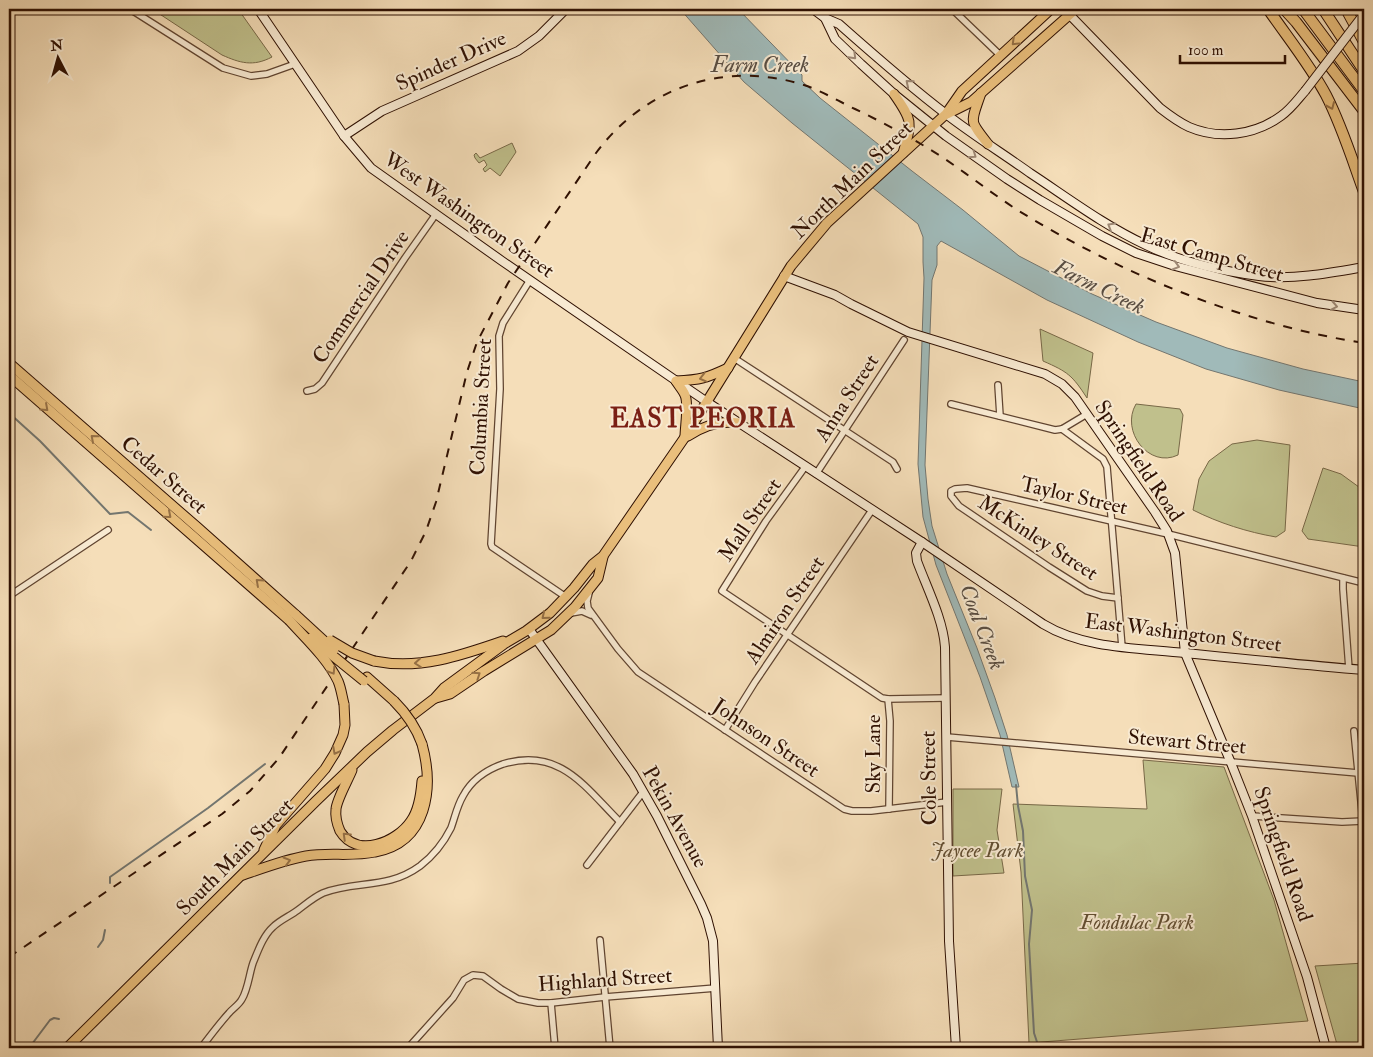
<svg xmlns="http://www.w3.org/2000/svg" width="1373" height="1057" viewBox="0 0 1373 1057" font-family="'IM FELL Double Pica',serif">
<rect width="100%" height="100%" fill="#f5deb9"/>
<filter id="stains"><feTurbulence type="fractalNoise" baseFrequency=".004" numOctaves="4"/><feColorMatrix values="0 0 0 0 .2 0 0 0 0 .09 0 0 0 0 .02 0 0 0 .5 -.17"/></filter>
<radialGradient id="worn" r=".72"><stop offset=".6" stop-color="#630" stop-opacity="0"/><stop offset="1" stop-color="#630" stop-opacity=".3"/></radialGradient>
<g fill="#c0c08c" stroke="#786847">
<path d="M152,9H238L272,57C253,67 240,63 222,55Z"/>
<polygon points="512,143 516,152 500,176 490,168 485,172 483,169 487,165 484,160 479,163 475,158 474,155 476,153 480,158"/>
<path d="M1040,329L1093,353L1087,398C1072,375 1068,372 1043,361Z"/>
<path d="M1136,404L1180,409L1183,415L1178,455C1149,469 1120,431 1136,404Z"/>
<path d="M1257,440L1290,445L1285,531L1276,537C1247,532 1219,523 1193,510L1199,479L1209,461L1232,444Z"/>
<polygon points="1323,468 1341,474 1363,490 1364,493 1364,547 1308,539 1302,531"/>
<polygon points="1143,760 1224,767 1274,900 1308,1021 1029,1043 1021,872 1013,804 1147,809"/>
<polygon points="953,789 1002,789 997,830 1004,873 953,876"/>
<polygon points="1364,963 1364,1048 1338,1048 1315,966"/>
</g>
<polygon fill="#a0bab9" stroke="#737670" points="680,9 738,9 802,75 802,81 820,98 912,171 963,210 1019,256 1092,294 1156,322 1227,348 1303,369 1364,382 1364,409 1279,390 1206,369 1138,342 1047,300 941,241 937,246 937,265 932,280 925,465 928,499 932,526 947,574 977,648 995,698 1007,735 1019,787 1012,787 1000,735 980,677 936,565 923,517 918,464 924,278 923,262 923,237 918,224 792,123 744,82"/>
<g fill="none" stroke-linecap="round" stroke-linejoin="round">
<g stroke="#737670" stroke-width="2">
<polyline points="9,413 40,441 110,514 128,512 151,530"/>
<polyline points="1016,785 1018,806 1023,831 1025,876 1032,910 1029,944 1034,1033 1039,1048"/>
<polyline points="110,883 110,877 208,808 265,764"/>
<polyline points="98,947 103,940 105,930"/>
<polyline points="29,1048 50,1020 54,1018 59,1019"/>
</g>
<defs>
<g id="street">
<polyline points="130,9 223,68 251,76 267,74 295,64"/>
<polyline points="952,9 1001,56"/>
<polyline points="530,280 503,323 499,336 500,389 491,544 492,547 566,597"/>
<polyline points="734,358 893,462 897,469"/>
<polyline points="998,385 1000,416"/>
<polyline points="307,391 315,389 322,383 405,258 436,214"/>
<polyline points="951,404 1055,430 1062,429 1087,414"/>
<polyline points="1062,429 1103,459 1107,467 1122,647"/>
<polyline points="805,467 766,521 722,591 882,698 888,699 946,698"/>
<polyline points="816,474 904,340"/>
<polyline points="1343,578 1343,589 1349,669"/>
<polyline points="589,593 587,601 588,608 618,649 638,672 844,809 852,811 871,811 947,802"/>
<polyline points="9,596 108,530"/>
<polyline points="1118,598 1102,596 1087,591 1049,567 959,506 951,496 951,491 955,489 967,488 1168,534 1364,583"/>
<polyline points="571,613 582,611 591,615"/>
<polyline points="888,699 890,721 889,809"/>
<polyline points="725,730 755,682 872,510"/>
<polyline points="1354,731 1364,832"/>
<polyline points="947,737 1358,773"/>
<polyline points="1252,816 1342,822 1363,821"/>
<polyline points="587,865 643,792"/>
<polyline points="600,940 610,1048"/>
<polyline points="551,1003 555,1048"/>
<path d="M201,1048C210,1036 219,1024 229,1013C233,1008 239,1005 242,999C248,989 249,975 253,963C258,951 263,936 273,927C280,920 290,916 298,910C306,904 314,897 323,893C356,880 387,890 420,866C433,856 444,842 451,828C455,817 457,806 463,796C472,779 486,770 503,764C560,747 585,787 620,822"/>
<polyline points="408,1048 453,998 464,980 473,975 483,976 501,989 518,999 538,1003 551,1003 605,997 716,988"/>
</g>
<g id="secondary">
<path d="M258,9L344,136L371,168L502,261L707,402L922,542L1043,624C1084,649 1139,648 1185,653C1245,659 1304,665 1364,670"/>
<path d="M813,9L825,18L839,24C874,55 909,86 946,114C973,135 1002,153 1030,173C1068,198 1105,226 1146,245C1181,262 1220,271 1259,276C1294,280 1330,273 1364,267"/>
<path d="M1064,9L1160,108C1169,115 1178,122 1189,127C1219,140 1255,135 1281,116C1291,109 1298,99 1305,91"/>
<polyline points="825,18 835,39 861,64 894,94 946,136 1007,179 1040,200 1102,236 1136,253 1175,266 1317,303 1364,310"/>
<polyline points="344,136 382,111 518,51 539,36 566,9"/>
<polyline points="784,276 835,295 851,304 908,332 1045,374 1062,384 1075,397 1155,512 1167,531 1175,553 1185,653 1231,763 1252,816 1307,977 1326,1048"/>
<path d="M922,542L916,553L917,561C927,588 943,619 945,647L949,941L956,1048"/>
<polyline points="529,629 633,774 657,816 701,904 707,918 713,941 718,1048"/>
</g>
<g id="primary">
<path d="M981,93C971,123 968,119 988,144"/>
<path d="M894,94C913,121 912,122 903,153"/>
<polyline points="947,114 971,102 1076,9"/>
<polyline points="9,363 197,527 296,615"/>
<polyline points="9,375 289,620"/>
<path d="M676,381C679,386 683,390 685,395C689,404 685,427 685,437"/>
<path d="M676,381C700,380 707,378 728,368"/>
<path d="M688,436C703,426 720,420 738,423"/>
<path d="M374,661C419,670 460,656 503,641"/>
<polyline points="367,677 394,701"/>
<polyline points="436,698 450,694 484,671 551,630 575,607 598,578 603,557"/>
<path d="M352,770C348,780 337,799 336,809C335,817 337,824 340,831C357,859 397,842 411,821C419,810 421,794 422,781"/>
<polyline points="264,850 276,825 325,769 335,753 343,735 345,725 344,704"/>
<path d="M243,875C263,868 284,860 306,856C328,852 352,857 375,852C428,842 434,788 422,744"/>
<polyline points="67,1048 316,801 367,752 393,730 435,698 444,688 504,644 526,631 550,613 574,588 593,564 603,556 685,437 791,266 827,223 946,114 962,91 1051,9"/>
</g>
<g id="highway">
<path d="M1268,9C1288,38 1310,65 1326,95C1342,126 1352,159 1364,192"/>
<polyline points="1284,9 1296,22 1364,111"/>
<polyline points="1303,9 1364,91"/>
<polyline points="1323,9 1364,71"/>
<polyline points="1346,9 1364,42"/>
<polyline points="1358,9 1364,18"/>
</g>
</defs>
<use href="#street" stroke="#604430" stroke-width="8"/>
<use href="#secondary" stroke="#2f1002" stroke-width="10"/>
<use href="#primary" stroke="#2f1002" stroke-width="11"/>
<use href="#highway" stroke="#2f1002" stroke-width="12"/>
<use href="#street" stroke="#f8ead2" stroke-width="5.5"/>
<use href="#secondary" stroke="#f8ead2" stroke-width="8"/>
<use href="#primary" stroke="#eabf7c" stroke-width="9"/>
<use href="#highway" stroke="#eabf7c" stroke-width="10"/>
<path stroke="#2f1002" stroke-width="2" stroke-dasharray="9 9" stroke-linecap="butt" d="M9,957L222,814L250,791L279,758L411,561L426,531L436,502L467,372L477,342L508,283L596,153C645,87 725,60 804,85C822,91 838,101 855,109C886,124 916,140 945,159C970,176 994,195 1019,211C1121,274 1246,325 1364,343"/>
<defs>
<polyline id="secondary-bridge" points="1305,91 1364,14"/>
<g id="primary-bridge">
<polyline points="296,615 334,650"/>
<path d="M289,620C306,639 327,658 338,681C341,688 342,696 344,704"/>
<polyline points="311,638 364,681"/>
<polyline points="330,640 352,653 374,661"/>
<path d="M394,701C407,714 416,727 422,744"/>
</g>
</defs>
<use href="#secondary-bridge" stroke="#2f1002" stroke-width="10" stroke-linecap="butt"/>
<use href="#primary-bridge" stroke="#2f1002" stroke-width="11" stroke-linecap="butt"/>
<use href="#secondary-bridge" stroke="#f8ead2" stroke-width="8"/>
<use href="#primary-bridge" stroke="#eabf7c" stroke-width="9"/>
</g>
<defs><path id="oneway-chevron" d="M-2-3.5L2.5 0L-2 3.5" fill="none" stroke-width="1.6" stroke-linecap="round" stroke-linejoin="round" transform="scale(1.25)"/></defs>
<g stroke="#967045">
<use href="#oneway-chevron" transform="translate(1015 42) rotate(136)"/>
<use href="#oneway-chevron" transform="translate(1331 106) rotate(66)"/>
<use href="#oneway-chevron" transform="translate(703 378) rotate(166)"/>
<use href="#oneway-chevron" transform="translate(45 408) rotate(42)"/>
<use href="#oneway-chevron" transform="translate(94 438) rotate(-139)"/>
<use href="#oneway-chevron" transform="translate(168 515) rotate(41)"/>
<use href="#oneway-chevron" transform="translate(259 582) rotate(-138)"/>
<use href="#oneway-chevron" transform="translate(545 616) rotate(141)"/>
<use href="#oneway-chevron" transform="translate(418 663) rotate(175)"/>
<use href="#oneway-chevron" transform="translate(332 671) rotate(58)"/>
<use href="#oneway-chevron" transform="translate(477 675) rotate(-34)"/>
<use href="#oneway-chevron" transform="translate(336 751) rotate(118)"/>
<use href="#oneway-chevron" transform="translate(346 836) rotate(-136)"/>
<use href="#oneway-chevron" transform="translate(287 861) rotate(-16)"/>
</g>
<g stroke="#9e8874">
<use href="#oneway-chevron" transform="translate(853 56) rotate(45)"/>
<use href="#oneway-chevron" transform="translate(909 83) rotate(-140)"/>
<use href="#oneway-chevron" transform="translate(973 155) rotate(35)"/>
<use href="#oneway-chevron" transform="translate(1111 226) rotate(-149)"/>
<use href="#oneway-chevron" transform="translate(1176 266) rotate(16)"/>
<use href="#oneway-chevron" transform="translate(1334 306) rotate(11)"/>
</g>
<g text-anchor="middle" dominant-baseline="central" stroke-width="4" stroke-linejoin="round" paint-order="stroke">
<g font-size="21" fill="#2f1002" stroke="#f8ead2">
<text transform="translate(451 61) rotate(-24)">Spinder Drive</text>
<text transform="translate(852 180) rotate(-44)">North Main Street</text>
<text transform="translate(469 215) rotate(35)">West Washington Street</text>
<text transform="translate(1212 255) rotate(16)">East Camp Street</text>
<text transform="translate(361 297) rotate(-56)">Commercial Drive</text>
<text transform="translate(847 398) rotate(-57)">Anna Street</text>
<text transform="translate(481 407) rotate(-87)">Columbia Street</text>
<text transform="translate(1139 461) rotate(56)">Springfield Road</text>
<text transform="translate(164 475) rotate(41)">Cedar Street</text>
<text transform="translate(1074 496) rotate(13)">Taylor Street</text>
<text transform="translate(750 520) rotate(-56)">Mall Street</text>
<text transform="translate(1038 538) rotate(33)">McKinley Street</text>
<text transform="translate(785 610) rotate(-56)">Almiron Street</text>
<text transform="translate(1183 633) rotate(7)">East Washington Street</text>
<text transform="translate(766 738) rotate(34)">Johnson Street</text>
<text transform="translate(1187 742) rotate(5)">Stewart Street</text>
<text transform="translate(873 754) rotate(-90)">Sky Lane</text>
<text transform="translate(929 778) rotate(-91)">Cole Street</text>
<text transform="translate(675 817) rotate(61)">Pekin Avenue</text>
<text transform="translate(1283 854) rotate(71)">Springfield Road</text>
<text transform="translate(235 857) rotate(-45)">South Main Street</text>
<text transform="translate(605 980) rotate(-4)">Highland Street</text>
</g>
<g font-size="21" font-style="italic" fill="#624e32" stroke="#f8ead2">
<text x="977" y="850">Jaycee Park</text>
<text x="1137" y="922">Fondulac Park</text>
</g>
<g font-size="22" font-style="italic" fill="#574c42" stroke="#f8ead2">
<text x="760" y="65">Farm Creek</text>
<text transform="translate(1099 287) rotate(26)">Farm Creek</text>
<text transform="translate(982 627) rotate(69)">Coal Creek</text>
</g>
<g font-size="26" font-weight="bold" letter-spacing="1" fill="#7a1f14" stroke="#f8ead2">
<text x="703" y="419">EAST PEORIA</text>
</g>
</g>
<rect width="1373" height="1057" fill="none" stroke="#f5deb9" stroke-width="30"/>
<rect x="10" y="10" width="1353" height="1037" fill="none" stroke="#2f1002" stroke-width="2.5"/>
<rect x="15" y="15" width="1343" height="1027" fill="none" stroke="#2f1002"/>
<g transform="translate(58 58) rotate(354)" stroke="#f8ead2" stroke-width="4" paint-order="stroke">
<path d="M0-4L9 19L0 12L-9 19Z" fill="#2f1002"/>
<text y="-8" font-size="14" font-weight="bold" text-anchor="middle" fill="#2f1002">N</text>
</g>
<path d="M1180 55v8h105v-8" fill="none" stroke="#2f1002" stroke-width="2.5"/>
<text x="1188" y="55" font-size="15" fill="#2f1002" stroke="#f8ead2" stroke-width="4" paint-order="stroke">100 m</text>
<rect width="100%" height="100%" filter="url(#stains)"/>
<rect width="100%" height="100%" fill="url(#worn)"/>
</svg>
